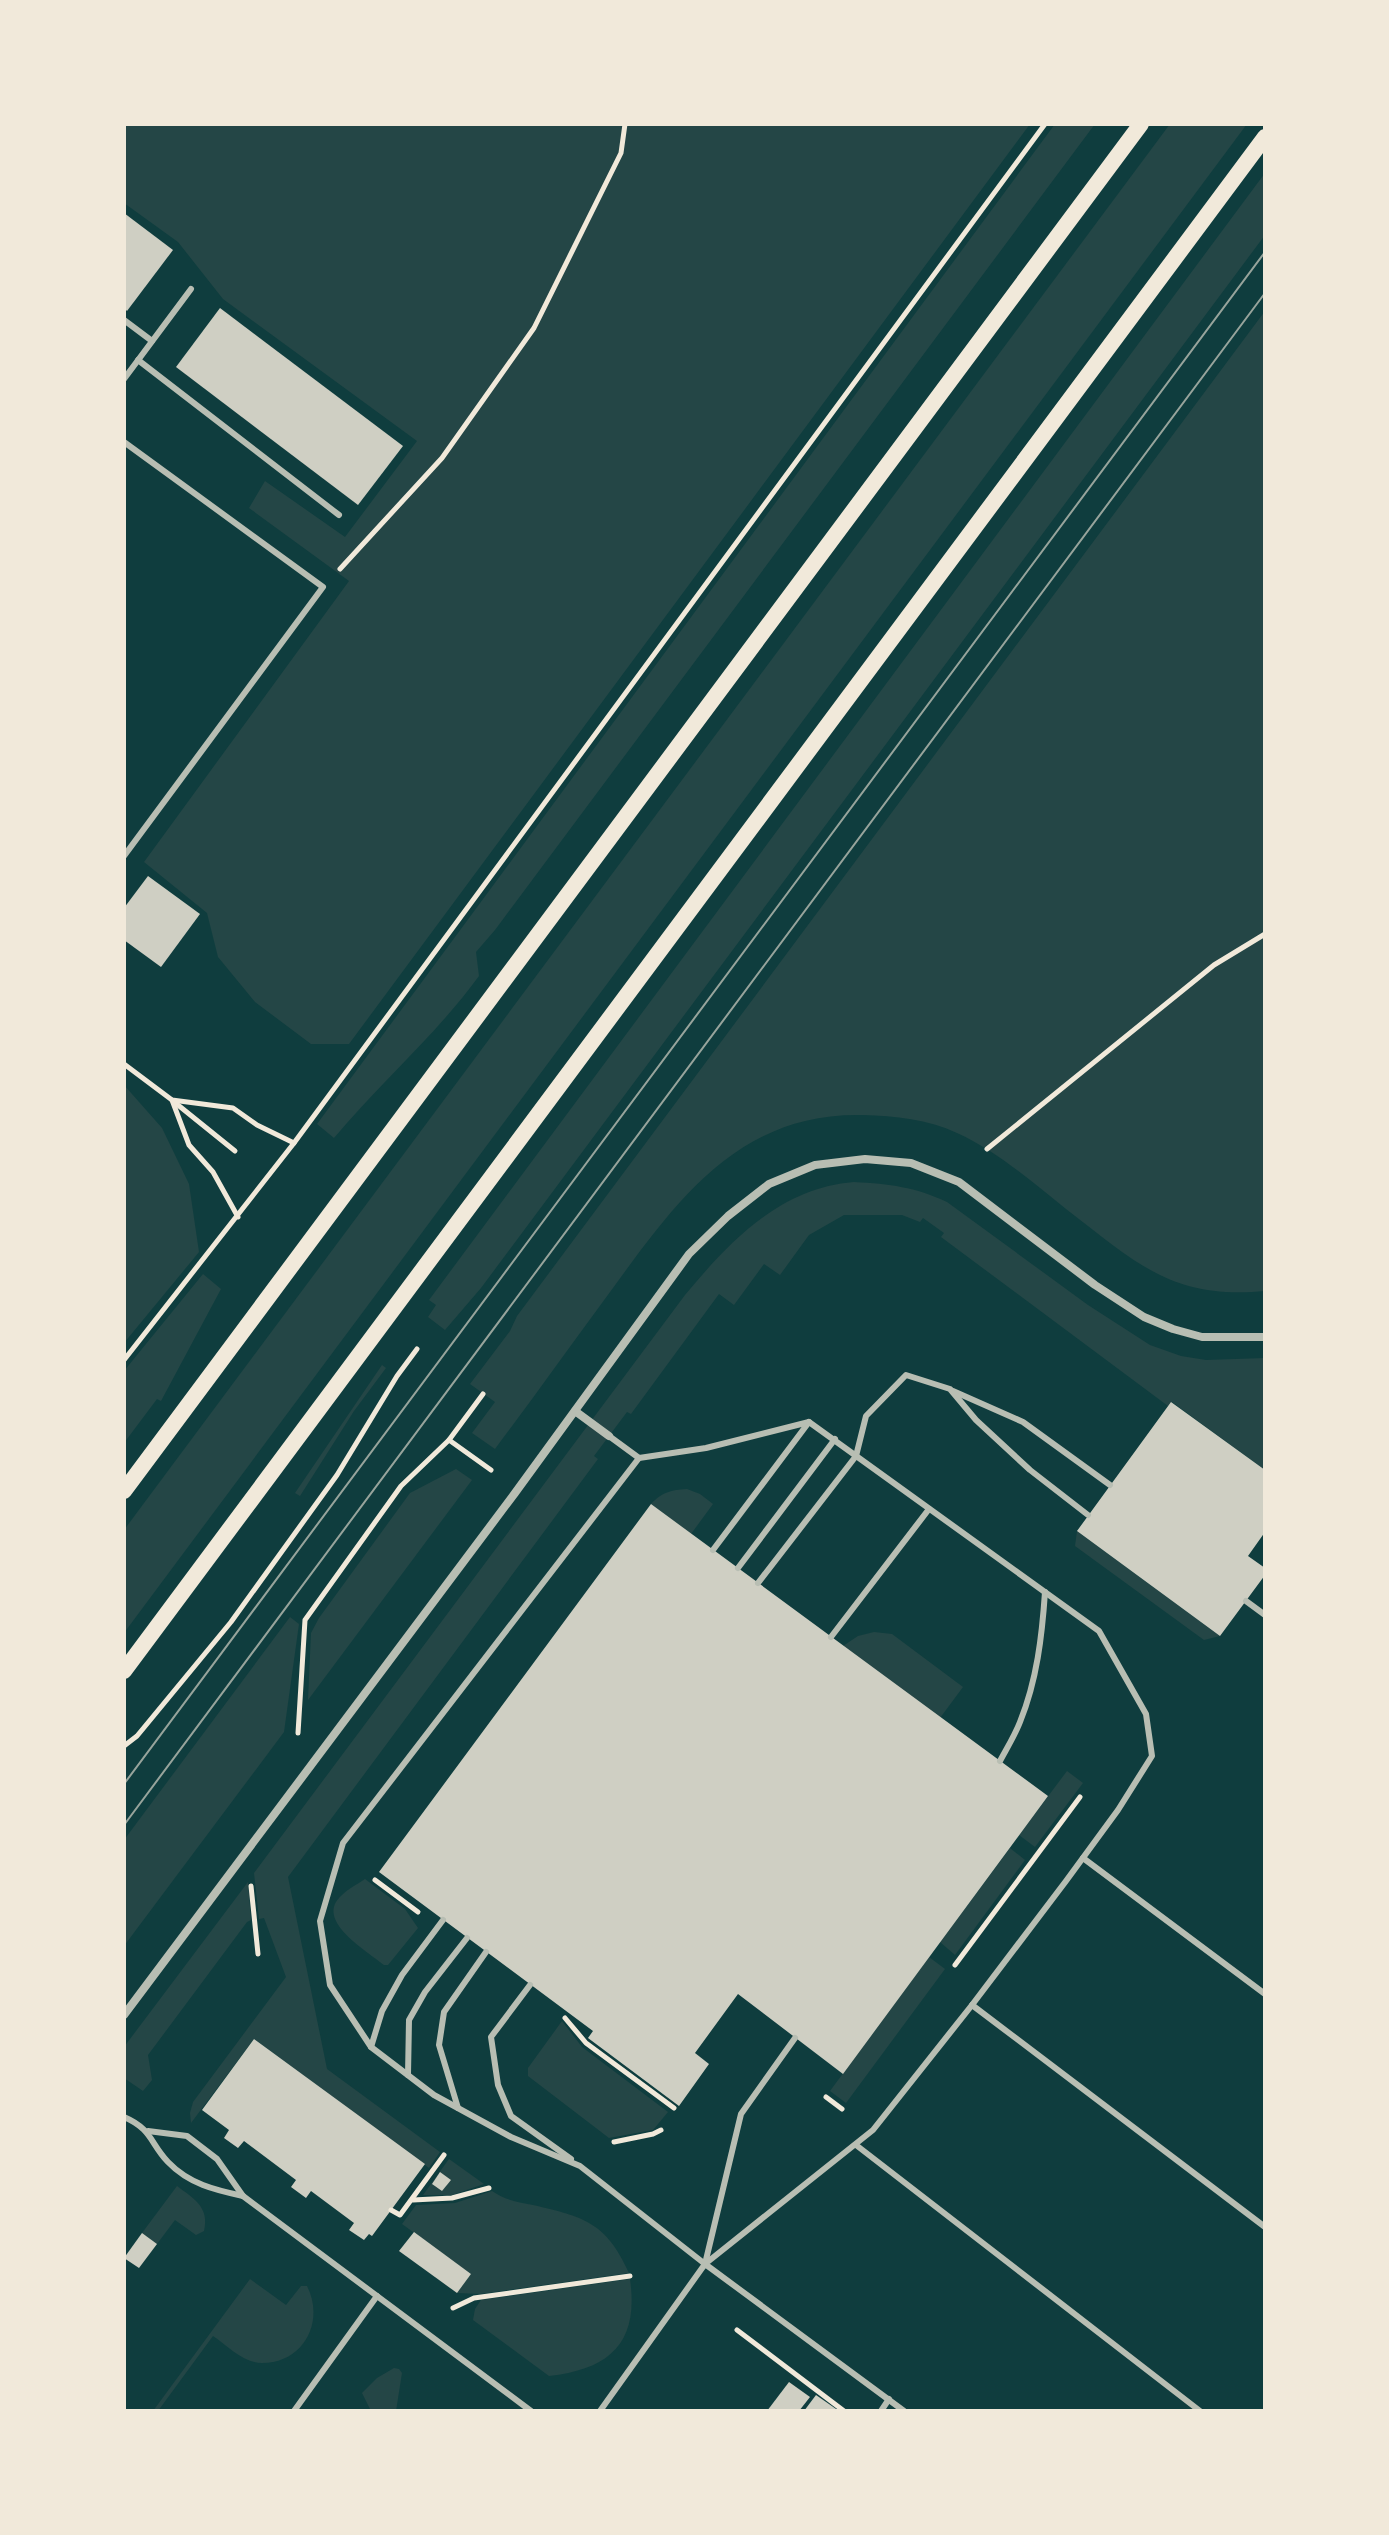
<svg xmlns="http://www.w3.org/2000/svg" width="1389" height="2535" viewBox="0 0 1389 2535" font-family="'Work Sans',sans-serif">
<rect width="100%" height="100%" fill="#0f3d3e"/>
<g fill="#244646">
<polygon points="124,124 1030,124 349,1044 311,1044 255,1002 218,957 207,913 144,862 349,581 249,508 265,481 345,537 417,441 223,299 178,242 124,203"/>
<path d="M1055,124H1095L495,930L476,952L479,976C436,1035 381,1082 334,1138L317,1124Z"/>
<polygon points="1170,124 1247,124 124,1633 124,1530"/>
<polygon points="1265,173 1265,235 481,1288 445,1330 428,1317 436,1305 429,1300"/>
<path d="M1265,311V1291C1172,1300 1135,1262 1066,1209C1032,1182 997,1151 957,1133C928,1119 895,1116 863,1115C733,1112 671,1209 602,1303C566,1352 531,1401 495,1449L472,1433L495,1402L470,1384L510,1331L517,1316Z"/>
<polygon points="124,1085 162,1128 189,1184 199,1252 124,1343"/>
<path d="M854,1182C890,1184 915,1187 947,1202L1088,1305L1150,1345L1181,1356L1206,1360L1265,1358V1470L1172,1402L1168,1406L941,1237L944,1233L923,1218L920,1222L902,1215H844L809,1235L780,1275L764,1264L734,1305L719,1294L631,1414L627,1412L594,1456L598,1459L288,1877L327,2069L440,2152L429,2168L254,2039L191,2123L190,2113L193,2102L286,1977L264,1918L259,1919L254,1873L685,1295C730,1241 780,1188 854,1182Z"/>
<polygon points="203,1274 221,1289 161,1401 157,1399 124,1443 124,1371"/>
<polygon points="382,1365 386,1368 354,1411 300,1496 295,1493"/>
<polygon points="456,1469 472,1480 308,1700 311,1633 319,1618 410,1493"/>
<path d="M687,1489L700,1494L713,1504L691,1534L651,1504C662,1492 671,1490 687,1489Z"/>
<polygon points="1077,1531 1220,1636 1204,1640 1075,1546"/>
<polygon points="290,1617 299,1624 284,1732 124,1946 124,1840"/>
<polygon points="874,1632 892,1634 963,1687 940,1718 843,1646 858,1636"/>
<polygon points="1067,1771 1083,1783 1035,1847 1019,1835"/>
<polygon points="1010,1848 1025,1860 955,1955 940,1942"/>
<path d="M365,1879L405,1909L418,1928L388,1965H384C367,1951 317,1922 339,1898C346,1890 356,1885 365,1879Z"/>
<polygon points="248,1882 251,1920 247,1922 148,2055 152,2080 143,2091 124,2078 124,2047"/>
<polygon points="929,1957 945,1969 846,2103 830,2091"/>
<polygon points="562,2021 582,2047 668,2112 653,2130 609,2138 528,2076 528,2068"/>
<polygon points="449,2159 484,2184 452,2195 423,2195"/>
<path d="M177,2186C193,2198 210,2207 204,2231L196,2235L175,2220L157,2244L142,2233Z"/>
<path d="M492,2191C505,2200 517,2202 533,2205C584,2217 606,2222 629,2273L480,2294L457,2293L471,2274L402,2224L416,2205L455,2203Z"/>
<path d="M250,2279L286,2305L301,2286H307C325,2321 304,2363 262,2363C243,2363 228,2346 213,2336L158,2411H153Z"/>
<path d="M630,2279C639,2342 611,2369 549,2376L473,2320L475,2309L481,2300Z"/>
<polygon points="394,2368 399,2369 402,2373 396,2411 371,2411 362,2393 377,2378"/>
</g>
<g fill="#cfcfc3">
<polygon points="124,213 173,250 127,311 124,308"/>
<polygon points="220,308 403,446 358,505 176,367"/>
<polygon points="148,876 200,914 161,967 124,940 124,908"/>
<polygon points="1171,1402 1265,1470 1265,1532 1248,1556 1265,1568 1265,1575 1220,1636 1077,1531"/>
<polygon points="651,1504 1048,1796 843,2074 738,1994 695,2053 709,2064 679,2106 588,2038 593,2031 379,1872"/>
<polygon points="254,2039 425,2164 372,2236 369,2234 364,2240 349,2230 354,2223 311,2191 306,2198 291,2187 296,2180 244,2141 238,2148 224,2138 229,2130 202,2110"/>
<polygon points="440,2172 451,2180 442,2191 432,2184"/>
<polygon points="414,2232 471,2274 457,2293 399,2251"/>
<polygon points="142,2233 157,2244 139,2268 124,2258"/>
<polygon points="789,2382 810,2397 799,2411 767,2411"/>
<polygon points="816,2395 839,2411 804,2411"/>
</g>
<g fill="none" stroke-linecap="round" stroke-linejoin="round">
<g stroke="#f1e9da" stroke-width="5">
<polyline points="340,569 442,458 534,328 621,153 625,124"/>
<polyline points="124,1064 172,1100 233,1108 257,1125 294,1143"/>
<polyline points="172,1100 189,1145 213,1172 238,1217"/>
<polyline points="173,1101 235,1151"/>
<polyline points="987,1149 1214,965 1265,934"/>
<polyline points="124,1360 294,1143 1045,124"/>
<polyline points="483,1394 449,1440 491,1470"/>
<polyline points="298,1733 305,1620 401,1486 449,1440"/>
<polyline points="124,1746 137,1736 231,1622 337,1475 397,1376 417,1349"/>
<polyline points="375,1880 418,1912"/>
<polyline points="251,1886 258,1954"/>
<polyline points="955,1965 1080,1797"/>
<polyline points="565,2018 586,2043 674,2108"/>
<polyline points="826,2097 842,2109"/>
<polyline points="614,2142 653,2134 661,2130"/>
<polyline points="413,2200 452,2198 489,2188"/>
<polyline points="391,2210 400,2215 444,2155"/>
<polyline points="453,2308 474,2298 630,2276"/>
<polyline points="737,2330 844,2411"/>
</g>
<g stroke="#b8beb3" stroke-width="6">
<polyline points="124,320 152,341"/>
<polyline points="138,360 339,515"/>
<polyline points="124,379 191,289"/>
<polyline points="124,442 323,587 124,856"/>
<polyline points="953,1391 1023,1422 1110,1485"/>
<polyline points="609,1436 639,1458"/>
<polyline points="713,1550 809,1422"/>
<polyline points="738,1568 835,1439"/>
<polyline points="758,1583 856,1456 866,1416 906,1375 950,1389 976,1420 1030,1470 1088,1515"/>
<polyline points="1246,1601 1265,1615"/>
<polyline points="831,1637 929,1509"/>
<path d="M1000,1761C1007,1748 1015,1735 1020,1722C1037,1680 1042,1636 1045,1592"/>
<polyline points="1083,1858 1265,1994"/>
<polyline points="530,1985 491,2037 498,2085 511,2116 571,2159"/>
<polyline points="972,2005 1265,2227"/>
<polyline points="371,2047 382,2011 402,1975 443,1920"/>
<polyline points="408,2075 409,2020 425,1992 467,1938"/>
<polyline points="458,2108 439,2045 444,2012 486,1952"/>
<path d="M124,2117C152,2129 150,2143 168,2162C189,2184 215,2190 243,2196"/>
<polyline points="148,2131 187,2136 217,2159 243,2196 531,2411"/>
<polyline points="856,2145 1200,2411"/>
<polyline points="705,2264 741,2114 795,2038"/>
<polyline points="294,2411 377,2296"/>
<polyline points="600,2411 705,2264 873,2130 972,2005 1066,1881 1118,1810 1152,1756 1146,1714 1099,1631 809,1422 706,1448 639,1458 343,1843 320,1921 330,1985 371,2047 434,2095 511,2137 580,2166 705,2264 904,2411"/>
<polyline points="881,2411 889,2399"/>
</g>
<g stroke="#b8beb3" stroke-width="8">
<polyline points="575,1411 609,1436"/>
<polyline points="124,2015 515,1493 689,1254 728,1216 769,1184 815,1165 865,1159 911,1163 959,1182 1095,1285 1144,1317 1173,1329 1202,1337 1265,1337"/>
</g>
<g stroke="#f1e9da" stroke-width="16">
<polyline points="124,1491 1141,124"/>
<polyline points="124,1671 1265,137"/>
</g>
<g stroke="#97a49c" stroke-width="2">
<polyline points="124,1784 1265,252"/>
<polyline points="124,1825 1265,293"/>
</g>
</g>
<rect width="1389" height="2535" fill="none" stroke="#f1e9da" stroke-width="252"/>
</svg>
